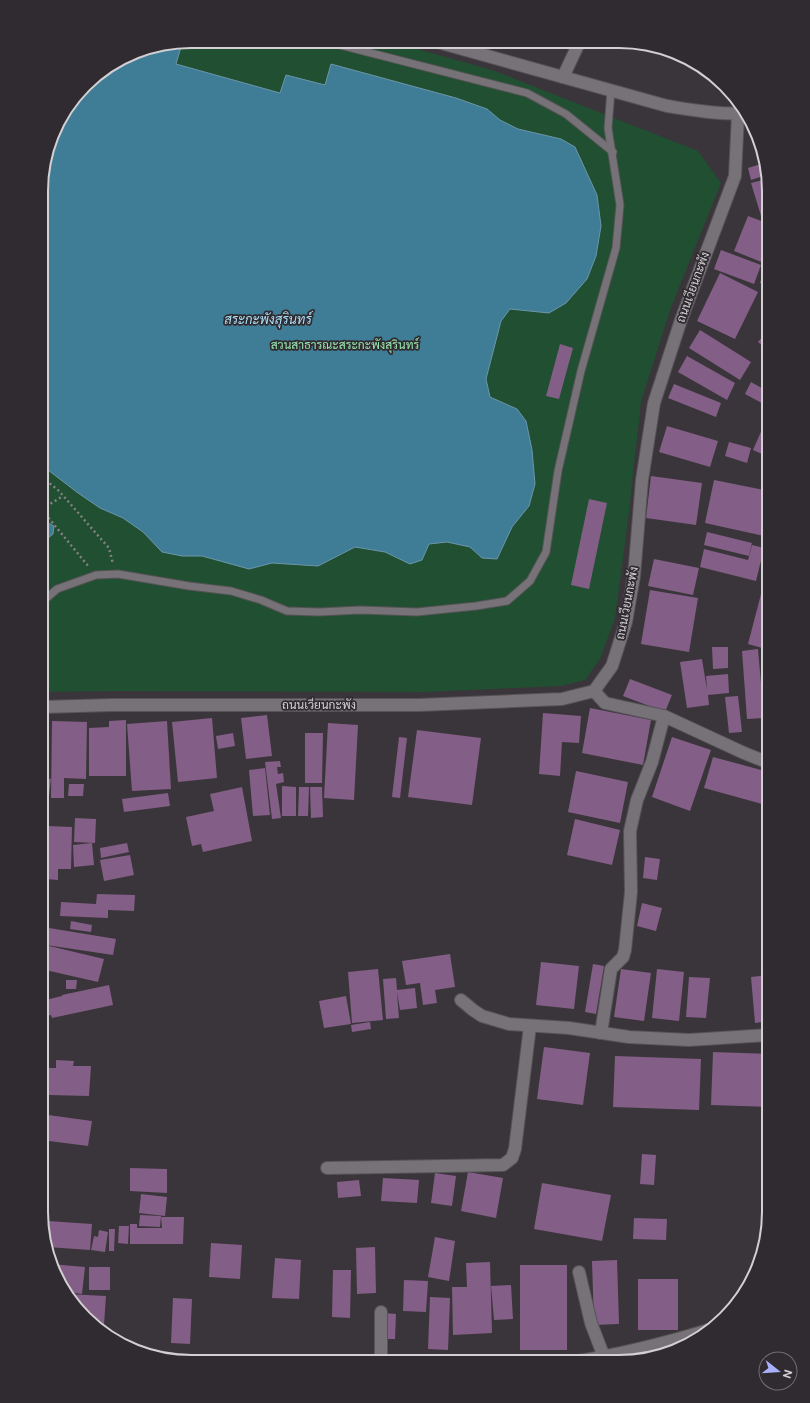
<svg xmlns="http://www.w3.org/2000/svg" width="810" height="1403" viewBox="0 0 810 1403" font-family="'Public Sans',Sarabun,sans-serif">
<rect width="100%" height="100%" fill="#3a353a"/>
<polygon fill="#214f31" points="191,41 392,42 492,70 698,151 721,183 670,310 641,402 628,520 615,618 600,659 585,680 561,686 424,692 115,691 42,692 42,171 57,124 92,78 134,52"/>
<g fill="#3f7d97" stroke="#6b96a9">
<polygon points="172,45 181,47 176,64 280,93 286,75 325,85 331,64 456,98 487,109 500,120 518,129 561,139 575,147 597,195 601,226 596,256 587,279 566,303 549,313 510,309 501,321 486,379 490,397 517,409 526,421 532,450 535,484 529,506 512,527 497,559 482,558 470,547 447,542 429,544 422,560 410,564 385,552 355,547 318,566 272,563 249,569 202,556 182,556 162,552 143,532 123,518 100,508 78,493 48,470 42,467 42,171 57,124 92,78 134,52"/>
<polygon points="42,520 54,526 53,534 42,543"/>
</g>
<g fill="#835e86">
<polygon points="764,163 766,175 751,180 748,168"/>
<polygon points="767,179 769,191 769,217 762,219 751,183"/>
<polygon points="748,216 769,224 769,265 734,251"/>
<polygon points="721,250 761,265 754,284 714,269"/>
<polygon points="765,266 769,267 769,286 760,283"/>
<polygon points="720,273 758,292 735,339 697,321"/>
<polygon points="769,329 769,351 758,342"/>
<polygon points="700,330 751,362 740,380 689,348"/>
<polygon points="560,344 573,348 559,399 546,396"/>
<polygon points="687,356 735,383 727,400 678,372"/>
<polygon points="751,382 769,392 769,407 745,394"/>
<polygon points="674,384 721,403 716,417 668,398"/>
<polygon points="767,418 769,419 769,457 753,450"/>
<polygon points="667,426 718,441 710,467 659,452"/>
<polygon points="729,442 751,448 747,463 725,456"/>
<polygon points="651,476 702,483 696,525 646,518"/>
<polygon points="714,480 769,491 769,537 705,523"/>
<polygon points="589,499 607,503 589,589 571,585"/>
<polygon points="707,532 752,543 749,556 704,545"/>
<polygon points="752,545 764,548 756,581 700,567 704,549 748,560"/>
<polygon points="654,559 699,568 693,595 648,586"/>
<polygon points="650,590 698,598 689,652 641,644"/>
<polygon points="761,594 769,596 769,650 748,644"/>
<polygon points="712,647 728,647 728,668 713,669"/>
<polygon points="758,649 764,718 747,719 742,651"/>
<polygon points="702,659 707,690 706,676 728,674 729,693 708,695 709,705 687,708 680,662"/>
<polygon points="630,679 672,695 665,712 623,696"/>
<polygon points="738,696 742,732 729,733 725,697"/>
<polygon points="590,708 651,720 643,765 582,753"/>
<polygon points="543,713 581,716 579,743 562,742 560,776 539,774"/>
<polygon points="267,715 272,756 246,759 241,718"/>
<polygon points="212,718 217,778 178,782 172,722"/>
<polygon points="126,720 126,776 89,776 89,728 109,727 109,721"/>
<polygon points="52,721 87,722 86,779 64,778 64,798 51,798"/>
<polygon points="167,721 171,789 132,791 127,724"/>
<polygon points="328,723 358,725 354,800 324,798"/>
<polygon points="417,730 481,738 472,805 408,797"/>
<polygon points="233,733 235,746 218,749 216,736"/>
<polygon points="305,733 323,733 322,783 305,783"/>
<polygon points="399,737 407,738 400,798 392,797"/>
<polygon points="672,737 711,750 690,811 652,797"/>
<polygon points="713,757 769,772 769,806 704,788"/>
<polygon points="280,761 281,767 277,767 278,774 283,773 284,782 276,784 281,818 272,819 265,762"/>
<polygon points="265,768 270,815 253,816 249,770"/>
<polygon points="576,771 628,782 620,823 568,812"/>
<polygon points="42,778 51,779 46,821 41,821"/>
<polygon points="69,784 84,784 83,796 68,796"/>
<polygon points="282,786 296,787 296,816 282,816"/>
<polygon points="242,787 252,841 203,852 201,844 192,846 186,817 214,811 210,794"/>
<polygon points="299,787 309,787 308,816 298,816"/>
<polygon points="310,787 322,787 323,817 311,818"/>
<polygon points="168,793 170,806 124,812 122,799"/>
<polygon points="75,818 96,819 95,843 74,842"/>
<polygon points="575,819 620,830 612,865 567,855"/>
<polygon points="41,824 47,824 43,887 41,887"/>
<polygon points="48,826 72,827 71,869 58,869 58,880 46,879"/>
<polygon points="92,843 94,865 74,867 73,845"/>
<polygon points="127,843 129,852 101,858 100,848"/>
<polygon points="130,855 134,875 104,881 100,860"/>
<polygon points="645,857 660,859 657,880 643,878"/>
<polygon points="97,894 135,895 134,911 108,910 108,918 60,916 61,902 96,904"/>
<polygon points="642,903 662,908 656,931 637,926"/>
<polygon points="71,921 92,925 91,932 70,929"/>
<polygon points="49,928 116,939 113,955 46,945"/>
<polygon points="41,944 104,959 98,982 41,969"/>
<polygon points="450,954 455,987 435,990 437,1003 423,1005 420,983 406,985 402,961"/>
<polygon points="541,962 579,966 574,1009 536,1005"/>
<polygon points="593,964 604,966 596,1014 585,1012"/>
<polygon points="378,969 383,1020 352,1023 348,972"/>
<polygon points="621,969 651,973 644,1021 614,1017"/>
<polygon points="657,969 684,972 679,1021 652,1018"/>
<polygon points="769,975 769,1021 755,1023 751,977"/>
<polygon points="689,977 710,978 706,1018 686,1017"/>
<polygon points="396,978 397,990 415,988 417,1008 400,1010 397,992 399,1018 386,1019 383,979"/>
<polygon points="66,980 77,980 76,989 66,989"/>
<polygon points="109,985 113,1005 52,1018 51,1015 41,1017 41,1001 62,996 62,995"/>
<polygon points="346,996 351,1024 324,1028 319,1001"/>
<polygon points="370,1022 371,1029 352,1032 351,1025"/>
<polygon points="544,1047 590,1053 583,1105 537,1099"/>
<polygon points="713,1052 769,1054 769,1107 711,1105"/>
<polygon points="615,1056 701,1059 699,1110 613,1107"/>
<polygon points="56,1060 74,1061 73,1066 91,1066 89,1096 48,1095 49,1068 56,1068"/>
<polygon points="41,1114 92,1121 88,1146 41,1140"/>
<polygon points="642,1154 656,1155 654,1185 640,1184"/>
<polygon points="130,1168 167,1169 167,1193 130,1191"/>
<polygon points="468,1172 503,1178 496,1218 461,1211"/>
<polygon points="435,1173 456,1176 452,1206 431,1203"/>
<polygon points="383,1178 419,1180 417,1203 381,1201"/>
<polygon points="359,1180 361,1196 338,1198 337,1182"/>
<polygon points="542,1183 611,1195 602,1241 534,1229"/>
<polygon points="141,1194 167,1197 165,1216 139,1213"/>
<polygon points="140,1215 161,1216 160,1227 139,1226"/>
<polygon points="161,1217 184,1217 183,1244 130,1244 130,1224 137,1224 137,1228 162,1228"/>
<polygon points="634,1218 667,1219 666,1240 633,1239"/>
<polygon points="48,1221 92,1224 90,1250 47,1247 48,1240 46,1239 44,1227 47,1228"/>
<polygon points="119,1226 129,1226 128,1244 118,1243"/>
<polygon points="109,1229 115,1229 114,1251 109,1251"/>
<polygon points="99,1230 108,1232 105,1252 91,1250 94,1236 98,1237"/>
<polygon points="435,1237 455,1241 449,1281 428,1277"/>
<polygon points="211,1243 242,1245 240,1279 209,1277"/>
<polygon points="375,1247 376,1293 357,1294 356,1248"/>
<polygon points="275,1258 301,1260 299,1299 272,1298"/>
<polygon points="617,1260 619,1324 594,1325 592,1261"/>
<polygon points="490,1262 492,1333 453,1335 452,1287 467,1287 466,1263"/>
<polygon points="51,1264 85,1267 82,1294 66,1292"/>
<rect x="520" y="1265" width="47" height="85"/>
<rect x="89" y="1267" width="21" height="23"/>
<polygon points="333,1270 351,1270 350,1318 332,1317"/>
<rect x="638" y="1279" width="40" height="51"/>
<polygon points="404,1280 428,1281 426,1312 403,1311"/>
<polygon points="511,1285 513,1319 494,1320 491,1286"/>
<polygon points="67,1294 106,1296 104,1325 93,1325 72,1303"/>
<polygon points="430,1297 450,1298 448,1350 428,1349"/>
<polygon points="173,1298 192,1299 190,1344 171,1343"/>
<polygon points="385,1313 396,1314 395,1339 384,1339"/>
</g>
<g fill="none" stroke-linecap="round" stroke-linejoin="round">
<defs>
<g id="lane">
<polyline points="328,42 527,93 566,114 613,152"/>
<polyline points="42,602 57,589 96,575 118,574 189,586 231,591 261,600 287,611 319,612 360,610 417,612 476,606 507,601 530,581 546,552 558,471 581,371 616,248 620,205 608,128 611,90"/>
</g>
<g id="street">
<path d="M441,43L667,106C693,110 720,115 747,113"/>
<polyline points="563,77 579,43"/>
<polyline points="594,691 605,703 664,716 744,753 769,763"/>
<polyline points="42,707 112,705 420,705 562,699 594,691 612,666 626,622 634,576 642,480 654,403 681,320 735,176 738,114"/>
<polyline points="461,1000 473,1010 482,1016 509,1024 569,1028 629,1037 689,1040 769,1035"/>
<polyline points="601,1033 611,969 623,957 625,950 631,892 630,831 637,800 652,762 664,716"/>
<polyline points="327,1168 503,1165 512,1158 515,1149 530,1026"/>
<polyline points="579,1272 591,1323 604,1357"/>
<polyline points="165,1359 194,1361"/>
<polyline points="381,1361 381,1312"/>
<path d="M572,1362C619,1355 666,1343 712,1329"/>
</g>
</defs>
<use href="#lane" stroke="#565356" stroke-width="9"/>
<use href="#street" stroke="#565356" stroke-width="14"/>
<g stroke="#858185" stroke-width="2.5" stroke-dasharray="2 3" stroke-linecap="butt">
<polyline points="42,477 59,491 109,548 113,564"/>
<polyline points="42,509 63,496"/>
<polyline points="42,510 89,567"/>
</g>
<use href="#lane" stroke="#777278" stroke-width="7"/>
<use href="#street" stroke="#777278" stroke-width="12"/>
</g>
<g text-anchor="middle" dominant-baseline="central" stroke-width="3.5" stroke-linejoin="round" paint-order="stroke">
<g font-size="12" fill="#d3d0d3" stroke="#2f2b30">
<text transform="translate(693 287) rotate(-70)">ถนนเวียนกะพัง</text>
<text transform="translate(627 603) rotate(-79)">ถนนเวียนกะพัง</text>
<text x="319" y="705">ถนนเวียนกะพัง</text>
</g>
<g font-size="12" fill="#98e3ae" stroke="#2f2b30">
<text x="345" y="345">สวนสาธารณะสระกะพังสุรินทร์</text>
</g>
<g font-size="13" font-style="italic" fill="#aadef6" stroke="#2f2b30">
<text x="268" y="319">สระกะพังสุรินทร์</text>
</g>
</g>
<path d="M0 0H810V1403H0ZM191 48H619A143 143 0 0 1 762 191V1212A143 143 0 0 1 619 1355H191A143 143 0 0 1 48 1212V191A143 143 0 0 1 191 48Z" fill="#2f2b30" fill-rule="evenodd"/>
<path fill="none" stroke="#d3d0d3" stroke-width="2" d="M191 48H619A143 143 0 0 1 762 191V1212A143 143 0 0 1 619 1355H191A143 143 0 0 1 48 1212V191A143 143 0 0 1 191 48Z"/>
<g transform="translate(778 1371) rotate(107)"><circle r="19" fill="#2f2b30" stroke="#716d71"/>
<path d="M0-3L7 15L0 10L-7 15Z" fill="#aab0fb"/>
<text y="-6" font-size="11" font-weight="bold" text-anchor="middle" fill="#d3d0d3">N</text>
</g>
</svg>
